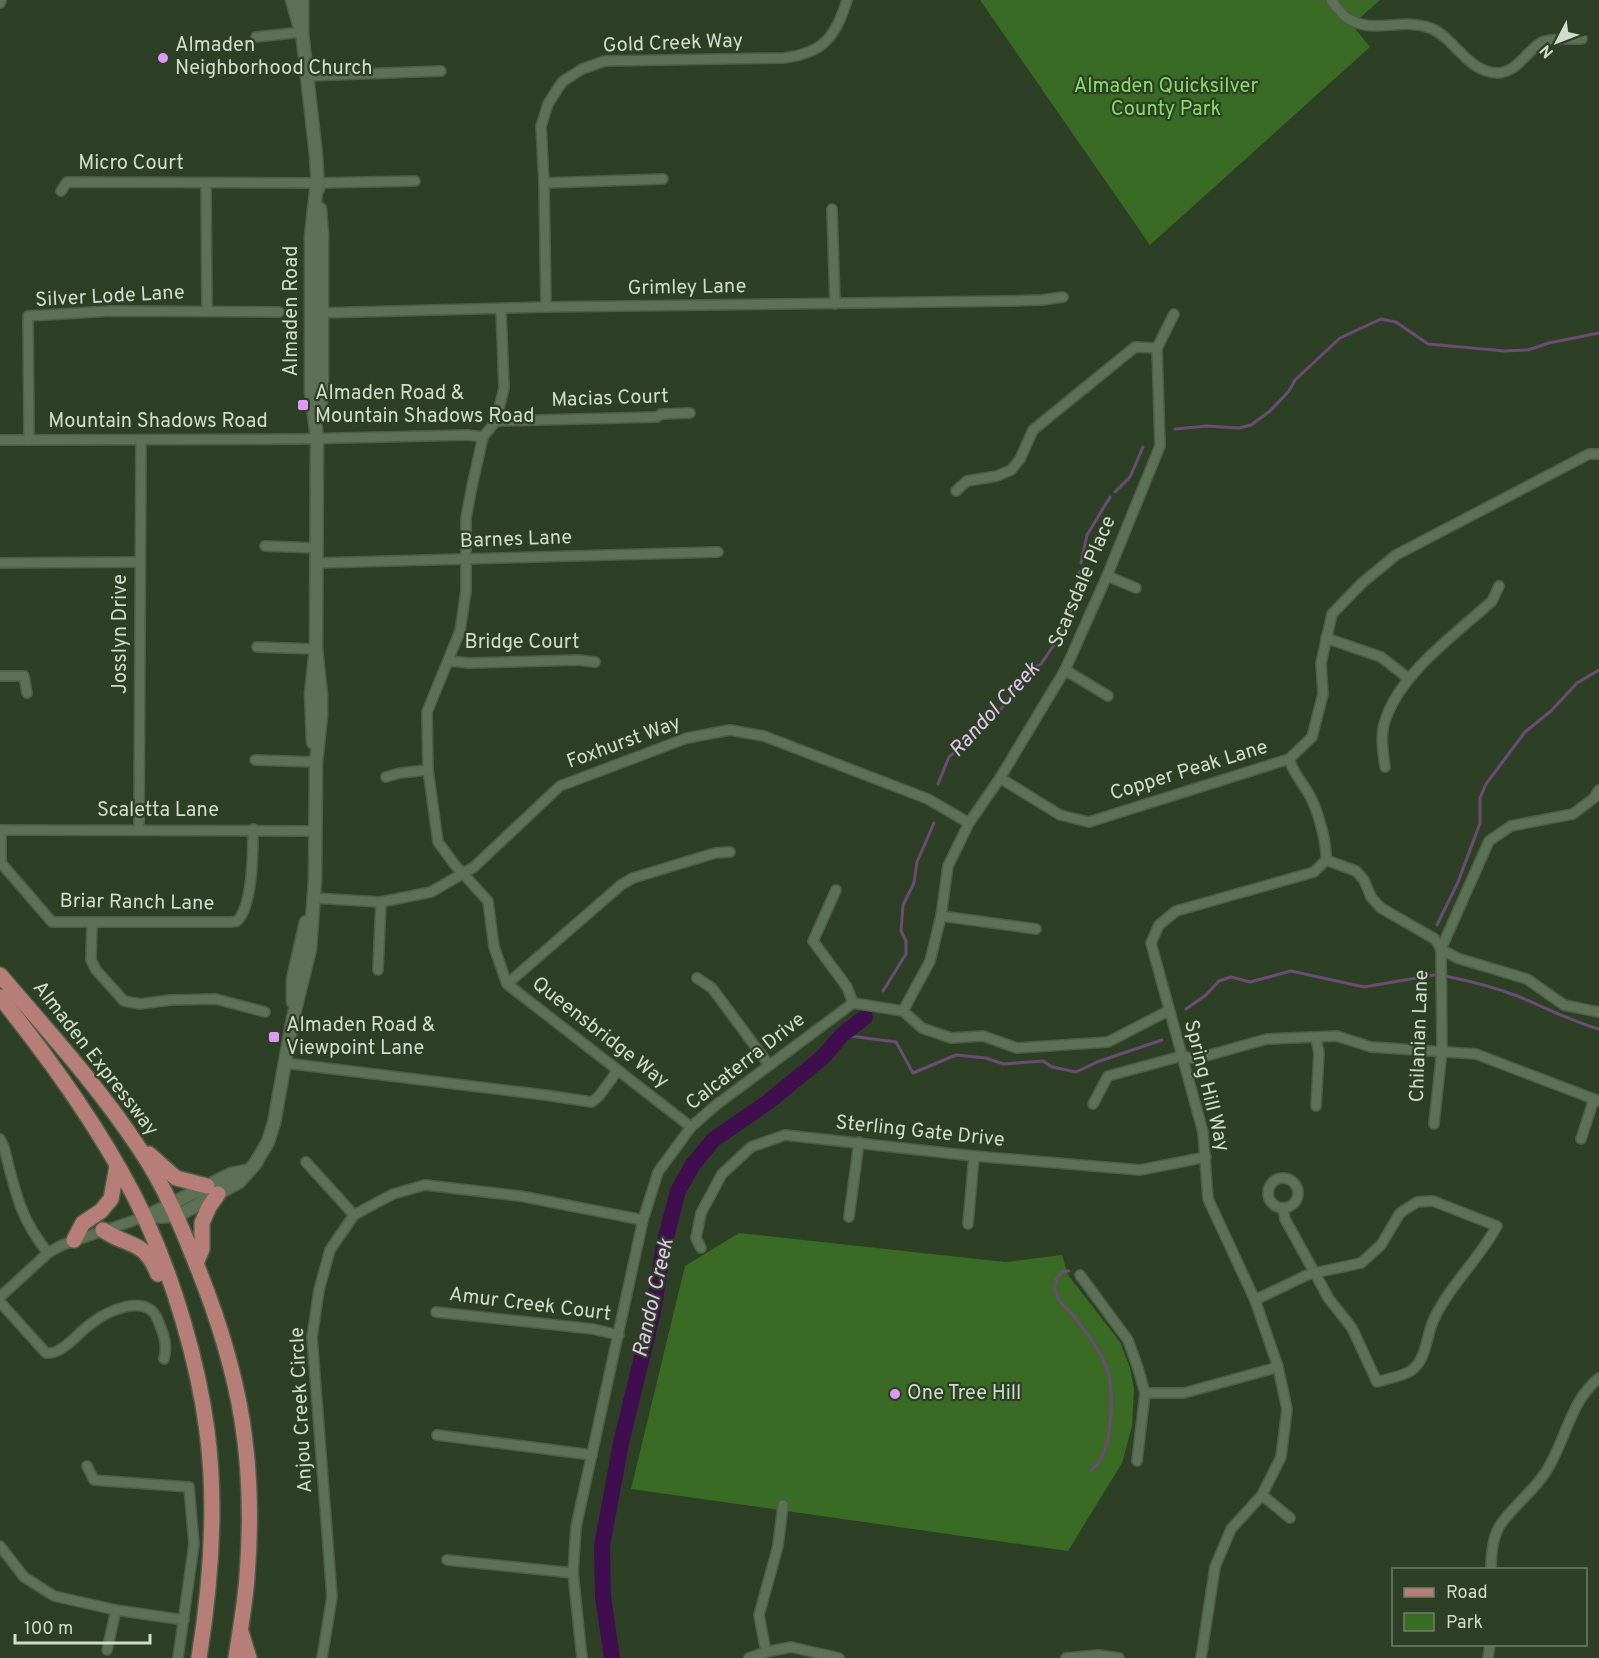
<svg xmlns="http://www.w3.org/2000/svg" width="1599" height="1658" viewBox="0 0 1599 1658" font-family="Overpass,sans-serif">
<rect width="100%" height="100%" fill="#2d4026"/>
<g fill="#396b24">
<polygon points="980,0 1380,0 1352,25 1370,47 1150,245"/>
<polygon points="739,1233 1005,1262 1062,1255 1068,1275 1120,1342 1130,1368 1134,1389 1132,1426 1122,1463 1068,1551 631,1489 685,1266"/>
</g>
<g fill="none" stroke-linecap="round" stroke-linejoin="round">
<g stroke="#6c4c74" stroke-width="3">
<polyline points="1175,429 1207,426 1239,428 1251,425 1270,411 1289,391 1295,380 1340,338 1381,319 1396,322 1428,344 1505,351 1528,350 1549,343 1599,333"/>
<polyline points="1115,492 1130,477 1143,447"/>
<polyline points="1081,563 1087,535 1110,497"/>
<polyline points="938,784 949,757 1001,709 1027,672 1041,664 1056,642 1073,606 1080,571"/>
<polyline points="1437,925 1458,882 1476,834 1480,823 1480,798 1486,784 1525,732 1551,711 1577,683 1599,670"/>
<path d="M1445,976C1470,981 1494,987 1517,996C1545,1007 1570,1021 1599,1029"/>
<polyline points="883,991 906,954 906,941 901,931 903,905 914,883 917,862 934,823"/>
<polyline points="1186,1009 1206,995 1219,981 1231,977 1250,982 1291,971 1364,987 1434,975"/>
<polyline points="842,1035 896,1042 913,1073 956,1055 986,1058 1003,1064 1043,1061 1052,1067 1076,1072 1097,1062 1162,1040"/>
<path d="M1069,1271C1058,1270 1052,1283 1056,1294C1059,1303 1070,1311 1076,1319C1107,1360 1115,1372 1110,1424C1108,1441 1105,1459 1091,1470"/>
</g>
<polyline stroke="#400e4e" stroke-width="16" points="612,1658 603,1597 602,1546 621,1443 653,1312 664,1245 678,1191 692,1166 713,1140 768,1102 822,1058 842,1035 865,1017"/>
<defs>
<g id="minor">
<path d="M1331,0C1336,6 1340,13 1346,17C1372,36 1399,17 1430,28C1453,36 1467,72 1497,73C1517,73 1526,51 1542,42C1549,38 1572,39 1582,39"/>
<polyline points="0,3 1,0"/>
<polyline points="256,37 302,32"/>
<polyline points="307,76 441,71"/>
<polyline points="206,183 207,311"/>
<polyline points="544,183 663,179"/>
<polyline points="61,191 67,182 317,183 415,181"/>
<polyline points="832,209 835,304"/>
<path d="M546,307L544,183L541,126L548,104L562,82L582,69L605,61L784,58C823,53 836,37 847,0"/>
<polyline points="501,310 504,388 496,421 483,437 472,486 466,518 466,591 460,631 427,712 428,770 438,842 455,865 488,901 494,947 507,984 691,1127"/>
<polyline points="318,313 546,307 1004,301 1042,300 1063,297"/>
<polyline points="496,421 657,417 661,414 690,413"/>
<polyline points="0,440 299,439 468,435 483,437"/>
<polyline points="29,440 28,316 111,311 279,312"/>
<polyline points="956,491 967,481 997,476 1011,470 1020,459 1033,430 1135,347 1157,348"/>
<polyline points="265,546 316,548"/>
<polyline points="0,563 139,562"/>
<polyline points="316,563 718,552"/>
<polyline points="1107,576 1136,588"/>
<polyline points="1326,638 1381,657 1408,678"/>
<polyline points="257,647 316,649"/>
<polyline points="449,661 470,663 578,660 595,662"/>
<polyline points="1065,670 1108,696"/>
<polyline points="0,676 24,676 27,693"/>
<polyline points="255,760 316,762"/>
<path d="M1385,767C1383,752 1380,735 1385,721C1400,673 1456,634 1492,601L1499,586"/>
<polyline points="386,777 400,773 428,770"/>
<polyline points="1000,778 1060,815 1089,822 1289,759 1312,737 1323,694 1321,663 1332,614 1362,583 1396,555 1589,454 1599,454"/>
<polyline points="139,829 141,440"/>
<path d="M1,830V863L52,922H231L237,921C253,906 253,851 253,829"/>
<polyline points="1,830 315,831"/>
<polyline points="1326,860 1356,871 1364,880 1371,897 1381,908 1435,939 1441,949 1457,958 1527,979 1564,1005 1599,1012"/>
<polyline points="836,890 813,941 847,987 853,1003"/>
<polyline points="312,898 381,902 431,892 474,867 560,786 687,738 730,730 764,736 928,799 969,823"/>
<polyline points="941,916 1036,929"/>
<polyline points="92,923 91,960 96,970 124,1001 140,1004 170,1000 216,999 265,1012"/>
<polyline points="378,970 381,902"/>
<polyline points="697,978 712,988 769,1065"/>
<polyline points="507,984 621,885 633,878 715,853 730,852"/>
<polyline points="903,1011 930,961 941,916 948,866 969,823 1000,778 1065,670 1107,576 1160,446 1157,348 1174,314"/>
<polyline points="285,1063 545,1095 592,1102 599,1096 618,1070"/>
<polyline points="1093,1104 1108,1076 1182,1056 1195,1059 1267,1039 1337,1036 1371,1047 1476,1054 1599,1101"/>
<polyline points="1316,1106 1319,1053 1316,1038"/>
<polyline points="1434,1124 1442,1050 1441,949 1489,841 1511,826 1573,814 1594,798 1599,790"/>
<path d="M0,1139L4,1147C15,1190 19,1217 48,1253"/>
<polyline points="1581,1139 1594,1099"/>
<polyline points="306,1162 354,1215"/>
<circle cx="1283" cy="1193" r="15"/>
<polyline points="849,1217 859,1142"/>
<polyline points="968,1224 974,1156"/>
<polyline points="701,1248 696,1238 701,1213 722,1174 751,1147 785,1135 974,1156 1140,1170 1206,1157"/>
<polyline points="1080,1275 1128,1340 1138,1368 1145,1393 1137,1461"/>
<polyline points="0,1297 48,1253 62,1245 144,1217"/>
<path d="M1255,1300L1307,1275L1314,1273L1361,1263L1381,1245L1400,1213L1417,1202L1433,1201L1497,1226C1479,1259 1450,1285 1434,1319C1426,1335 1427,1359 1412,1370C1405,1376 1385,1379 1377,1382L1352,1328L1329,1299L1285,1219L1283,1208"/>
<path d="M0,1302L46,1353C50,1353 55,1353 59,1350C71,1344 80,1331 92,1323C107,1311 146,1293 157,1318C163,1333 168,1343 164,1359"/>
<polyline points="436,1312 593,1329 619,1335"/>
<polyline points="1145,1393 1184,1393 1278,1367"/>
<polyline points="437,1435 592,1455"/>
<polyline points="87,1466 94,1480 189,1487 194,1544 178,1658"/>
<polyline points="1262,1495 1290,1518"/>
<polyline points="0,1546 24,1577 54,1596 116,1610 184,1620"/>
<polyline points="447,1560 573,1573"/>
<path d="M1491,1570C1491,1556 1492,1541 1498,1529C1507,1511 1534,1491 1545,1473C1566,1442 1569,1402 1599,1378"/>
<polyline points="107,1650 116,1610"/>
<polyline points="766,1652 759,1615 778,1546 783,1505"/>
<polyline points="322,1658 332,1597 312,1337 319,1290 330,1250 354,1215 393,1194 425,1185 520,1196 643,1220"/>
<polyline points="582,1658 573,1573 576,1527 643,1220 658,1172 691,1127 716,1105 853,1003 903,1011 922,1028 951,1038 983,1036 1017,1048 1108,1042 1168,1011"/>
<polyline points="749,1658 766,1652 791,1647 839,1658"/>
<polyline points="1066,1658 1099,1655 1119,1658"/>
<path d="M1201,1658L1215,1567L1231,1529L1262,1495L1281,1457L1287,1409L1278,1367L1255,1300L1208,1199L1203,1132L1151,943L1159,925L1176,911L1314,872L1326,860C1327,843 1318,811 1310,796C1303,783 1293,773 1289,759"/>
<polyline points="1488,1658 1490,1644"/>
</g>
<g id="tertiary">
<polyline points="292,0 300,28"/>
<polyline points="302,0 302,32 316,155 318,189"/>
<polyline points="319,416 322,393 322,235 320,209"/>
<polyline points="313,742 311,693 316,649 317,438 311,392 311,236 317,183"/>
<polyline points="293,1002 293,979 306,922"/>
<polyline points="149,1215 231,1174 248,1171"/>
<polyline points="144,1217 177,1216 239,1182 255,1164 268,1142 274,1123 293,1018 310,949 315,880 316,762 321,716 321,695 316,649"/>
</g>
<g id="primary">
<path d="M0,975C48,1031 99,1087 139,1148C165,1186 182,1228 199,1271C241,1377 256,1462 247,1577C245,1604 240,1631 236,1658"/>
<path d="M0,997C53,1063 109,1141 145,1218C174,1281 198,1362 207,1431C217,1506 211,1583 199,1658"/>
<polyline points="149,1154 176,1178 207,1186"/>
<path d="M103,1230C129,1248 143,1238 158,1274"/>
<polyline points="74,1240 83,1223 101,1211 111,1199 117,1166"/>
<polyline points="196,1263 202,1249 202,1223 209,1207 218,1194"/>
<polyline points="241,1632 249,1658"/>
</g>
</defs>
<use href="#minor" stroke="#4d5d47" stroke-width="12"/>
<use href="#tertiary" stroke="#4d5d47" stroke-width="15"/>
<use href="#primary" stroke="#4d5d47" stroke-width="18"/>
<use href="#minor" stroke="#5c7155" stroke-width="9"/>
<use href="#tertiary" stroke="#5c7155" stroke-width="12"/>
<use href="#primary" stroke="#b77e77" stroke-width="15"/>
</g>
<g fill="#dd99f3" stroke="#2d4026" stroke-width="2">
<circle cx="163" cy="58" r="6"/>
<rect x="297" y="399" width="12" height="12" rx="3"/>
<rect x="268" y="1031" width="12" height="12" rx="3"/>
<circle cx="895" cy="1394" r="6"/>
</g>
<g text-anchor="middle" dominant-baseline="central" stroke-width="4.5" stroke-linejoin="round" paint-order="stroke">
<g font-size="20" fill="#d1dccd" stroke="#2d4026">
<text transform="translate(673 44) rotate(-2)">Gold Creek Way</text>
<text x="131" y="164">Micro Court</text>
<text transform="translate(687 288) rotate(-1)">Grimley Lane</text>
<text transform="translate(110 297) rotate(-3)">Silver Lode Lane</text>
<text transform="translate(292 311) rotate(-90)">Almaden Road</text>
<text transform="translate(610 399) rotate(-2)">Macias Court</text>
<text x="158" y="422">Mountain Shadows Road</text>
<text transform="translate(516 540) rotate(-2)">Barnes Lane</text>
<text transform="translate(1083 582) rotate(-67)">Scarsdale Place</text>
<text transform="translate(121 634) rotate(-90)">Josslyn Drive</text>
<text x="522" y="643">Bridge Court</text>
<text transform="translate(624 743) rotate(-20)">Foxhurst Way</text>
<text transform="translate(1189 771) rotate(-17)">Copper Peak Lane</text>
<text x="158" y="811">Scaletta Lane</text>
<text transform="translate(137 903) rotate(1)">Briar Ranch Lane</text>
<text transform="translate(600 1033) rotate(38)">Queensbridge Way</text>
<text transform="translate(1420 1036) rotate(-88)">Chilanian Lane</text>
<text transform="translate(95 1059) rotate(52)">Almaden Expressway</text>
<text transform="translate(746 1062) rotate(-38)">Calcaterra Drive</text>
<text transform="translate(1206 1086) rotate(76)">Spring Hill Way</text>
<text transform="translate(920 1132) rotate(6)">Sterling Gate Drive</text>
<text transform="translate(530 1305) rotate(7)">Amur Creek Court</text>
<text transform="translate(302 1410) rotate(-93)">Anjou Creek Circle</text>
</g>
<g font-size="20" fill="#d1dccd" stroke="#2d4026" text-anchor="start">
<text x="175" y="46">Almaden<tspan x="175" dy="23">Neighborhood Church</tspan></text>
<text x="315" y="394">Almaden Road &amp;<tspan x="315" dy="23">Mountain Shadows Road</tspan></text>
<text x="286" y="1026">Almaden Road &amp;<tspan x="286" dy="23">Viewpoint Lane</tspan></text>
<text x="907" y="1394">One Tree Hill</text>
</g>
<g font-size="20" fill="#87dc65" stroke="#2d4026">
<text x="1166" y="87">Almaden Quicksilver<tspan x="1166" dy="23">County Park</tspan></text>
</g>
<g font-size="21" font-style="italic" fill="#e6c5f1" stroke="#2d4026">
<text transform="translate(995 710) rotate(-47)">Randol Creek</text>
<text transform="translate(654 1298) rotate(-77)">Randol Creek</text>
</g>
</g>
<rect x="1392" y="1568" width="195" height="78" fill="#2d4026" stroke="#6f7e69" stroke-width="1.5"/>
<rect x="1404" y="1588" width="30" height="9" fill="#b77e77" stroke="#6f7e69" stroke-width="1.5"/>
<text x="1446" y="1598" font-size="18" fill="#d1dccd">Road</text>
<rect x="1404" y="1613" width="30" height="18" fill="#396b24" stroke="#6f7e69" stroke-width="1.5"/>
<text x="1446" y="1628" font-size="18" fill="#d1dccd">Park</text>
<g transform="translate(1557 42) rotate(228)" stroke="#2d4026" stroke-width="4.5" paint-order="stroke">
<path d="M0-4.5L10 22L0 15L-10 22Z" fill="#d1dccd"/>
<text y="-9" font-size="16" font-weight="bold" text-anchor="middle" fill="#d1dccd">N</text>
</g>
<path d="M15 1634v9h135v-9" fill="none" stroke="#d1dccd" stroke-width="3"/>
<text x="24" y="1634" font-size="18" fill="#d1dccd" stroke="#2d4026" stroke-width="4.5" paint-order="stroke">100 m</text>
</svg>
